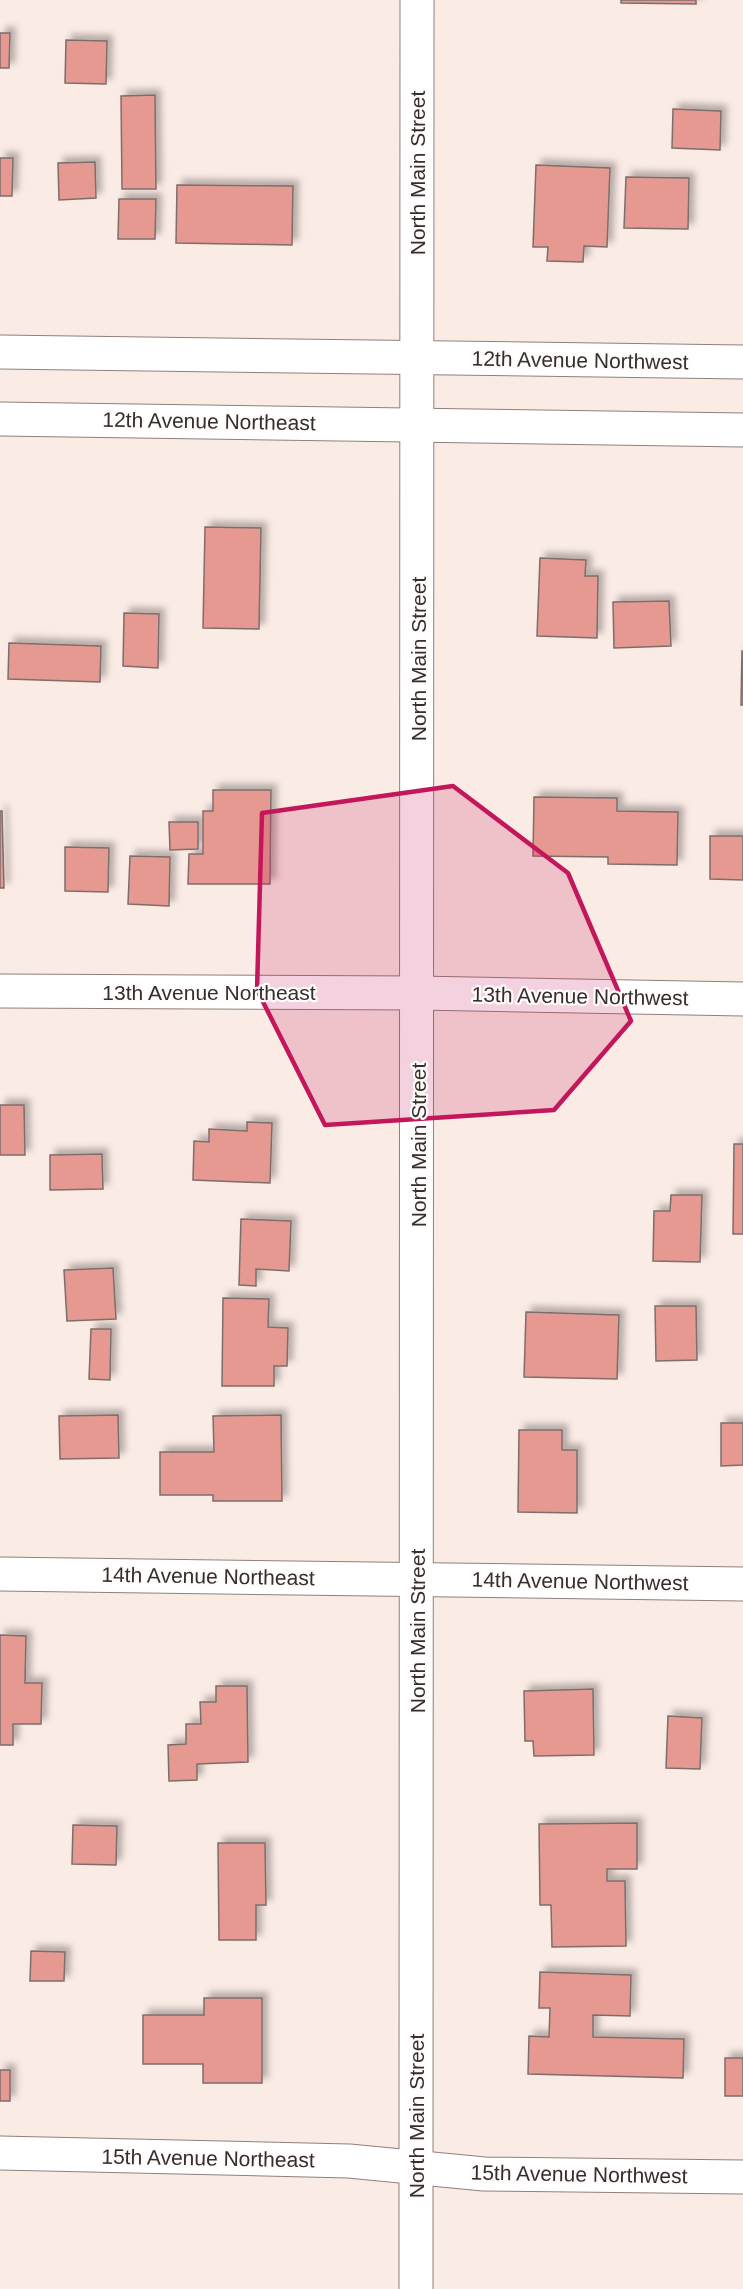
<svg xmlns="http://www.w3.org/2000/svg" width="743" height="2289" viewBox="0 0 743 2289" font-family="Helvetica,sans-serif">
<defs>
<filter id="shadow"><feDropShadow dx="5.5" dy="-5.5" stdDeviation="3" flood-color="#0004"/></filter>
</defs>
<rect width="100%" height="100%" fill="#fbebe5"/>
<g fill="#e59990" stroke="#7d6e6c" stroke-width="1.5" filter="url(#shadow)">
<polygon points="621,0 696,0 696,4 621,3"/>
<polygon points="0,33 10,33 9,68 0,68"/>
<polygon points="66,40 107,41 106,84 65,83"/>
<polygon points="155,95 156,189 122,189 121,96"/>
<polygon points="673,109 721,111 720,150 672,148"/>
<polygon points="0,158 13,158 12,196 0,196"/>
<polygon points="95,162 96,198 59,200 58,163"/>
<polygon points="536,165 610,168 607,247 584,246 583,262 547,261 548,247 533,247"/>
<polygon points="626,177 689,178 688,229 624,228"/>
<polygon points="177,185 293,186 292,245 176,243"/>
<polygon points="119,199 156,199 155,239 118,239"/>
<polygon points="205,527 261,528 259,629 203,628"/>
<polygon points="540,558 586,560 585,576 598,576 597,638 537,636"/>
<polygon points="669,601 671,646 614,648 613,602"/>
<polygon points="124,613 159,614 158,668 123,666"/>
<polygon points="9,643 101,646 100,682 8,679"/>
<polygon points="742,651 743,651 743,705 741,705"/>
<polygon points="213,790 271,790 270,884 188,884 189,854 203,854 203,811 213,811"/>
<polygon points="534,797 617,798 617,811 678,812 677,865 608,864 608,857 533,856"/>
<polygon points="0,811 2,811 4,888 0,888"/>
<polygon points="169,822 198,822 198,849 170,850"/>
<polygon points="710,836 743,836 743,880 710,879"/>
<polygon points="65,847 109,848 108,892 65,891"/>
<polygon points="130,856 170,857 169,906 128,904"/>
<polygon points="0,1105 24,1105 25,1155 0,1155"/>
<polygon points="247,1122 272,1123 270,1183 193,1180 194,1141 209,1142 209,1129 247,1131"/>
<polygon points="734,1144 743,1144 743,1234 733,1234"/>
<polygon points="102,1154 103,1189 50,1190 50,1155"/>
<polygon points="671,1195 702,1195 700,1262 653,1261 654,1211 670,1211"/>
<polygon points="241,1219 291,1221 289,1271 256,1269 256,1286 239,1285"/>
<polygon points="113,1268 116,1319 67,1321 64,1270"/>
<polygon points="223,1298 269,1299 268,1327 288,1328 287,1366 274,1366 274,1386 222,1386"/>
<polygon points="655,1306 696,1306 697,1360 656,1361"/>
<polygon points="526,1312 619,1315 617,1379 524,1377"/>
<polygon points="91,1329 111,1329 110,1380 89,1379"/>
<polygon points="118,1415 119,1458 60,1459 59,1416"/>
<polygon points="281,1415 282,1501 213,1501 213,1495 160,1495 160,1452 214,1452 213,1416"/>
<polygon points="721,1423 743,1423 743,1465 721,1466"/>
<polygon points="519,1430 562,1430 562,1450 577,1450 577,1513 518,1512"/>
<polygon points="0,1635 26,1636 25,1683 42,1683 41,1724 13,1724 13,1745 0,1745"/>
<polygon points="216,1686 247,1686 248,1762 197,1764 197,1780 169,1781 168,1745 186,1744 186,1724 201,1724 200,1702 216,1702"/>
<polygon points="593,1689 594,1755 534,1756 533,1741 525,1741 524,1691"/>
<polygon points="668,1716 702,1718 700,1769 666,1768"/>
<polygon points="637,1823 637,1869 607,1869 607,1881 625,1881 626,1946 552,1947 551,1905 540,1905 539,1824"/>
<polygon points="73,1825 117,1826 116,1865 72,1864"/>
<polygon points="218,1843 265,1843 266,1905 256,1905 256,1940 219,1940"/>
<polygon points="31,1951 65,1952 64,1981 30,1981"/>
<polygon points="540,1972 631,1975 630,2016 593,2015 593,2037 684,2039 683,2078 528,2074 529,2036 549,2037 550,2008 539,2008"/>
<polygon points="204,1998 262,1998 262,2083 203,2083 203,2064 143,2064 143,2015 204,2015"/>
<rect x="725" y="2058" width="18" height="38"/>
<rect x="0" y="2070" width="10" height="31"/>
</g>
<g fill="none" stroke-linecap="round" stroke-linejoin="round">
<defs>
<g id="street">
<polyline points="0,991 418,993 743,999"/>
<polyline points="0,1574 743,1584"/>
<polyline points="416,2168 416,2289"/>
</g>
<g id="secondary">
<polyline points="0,352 743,362"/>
<polyline points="0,419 743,430"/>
<polyline points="0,2153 349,2161 484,2174 743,2177"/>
<polyline points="416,2168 417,0"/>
</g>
</defs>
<use href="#street" stroke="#8e807b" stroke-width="35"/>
<use href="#secondary" stroke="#8e807b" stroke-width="35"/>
<use href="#street" stroke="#fff" stroke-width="33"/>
<use href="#secondary" stroke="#fff" stroke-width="33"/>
</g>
<path fill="#c2185b" fill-opacity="0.2" stroke="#c2185b" stroke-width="4.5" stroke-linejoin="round" d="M453,786L568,873L631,1021L554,1110L325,1125L257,990L262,813Z"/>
<g text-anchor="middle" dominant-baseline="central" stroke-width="4.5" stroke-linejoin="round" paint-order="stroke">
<g font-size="21" fill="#342e2c" stroke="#fffbfa">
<text transform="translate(417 173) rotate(-90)">North Main Street</text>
<text transform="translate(580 360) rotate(1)">12th Avenue Northwest</text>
<text transform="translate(209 421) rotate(1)">12th Avenue Northeast</text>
<text transform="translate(418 659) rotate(-90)">North Main Street</text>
<text x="209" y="992">13th Avenue Northeast</text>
<text transform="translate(580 996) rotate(1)">13th Avenue Northwest</text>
<text transform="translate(418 1145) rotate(-90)">North Main Street</text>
<text transform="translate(208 1576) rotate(1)">14th Avenue Northeast</text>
<text transform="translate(580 1581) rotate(1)">14th Avenue Northwest</text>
<text transform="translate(417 1631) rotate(-90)">North Main Street</text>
<text transform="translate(416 2116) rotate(-90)">North Main Street</text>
<text transform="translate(208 2158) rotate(1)">15th Avenue Northeast</text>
<text transform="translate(579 2174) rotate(1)">15th Avenue Northwest</text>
</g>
</g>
</svg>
